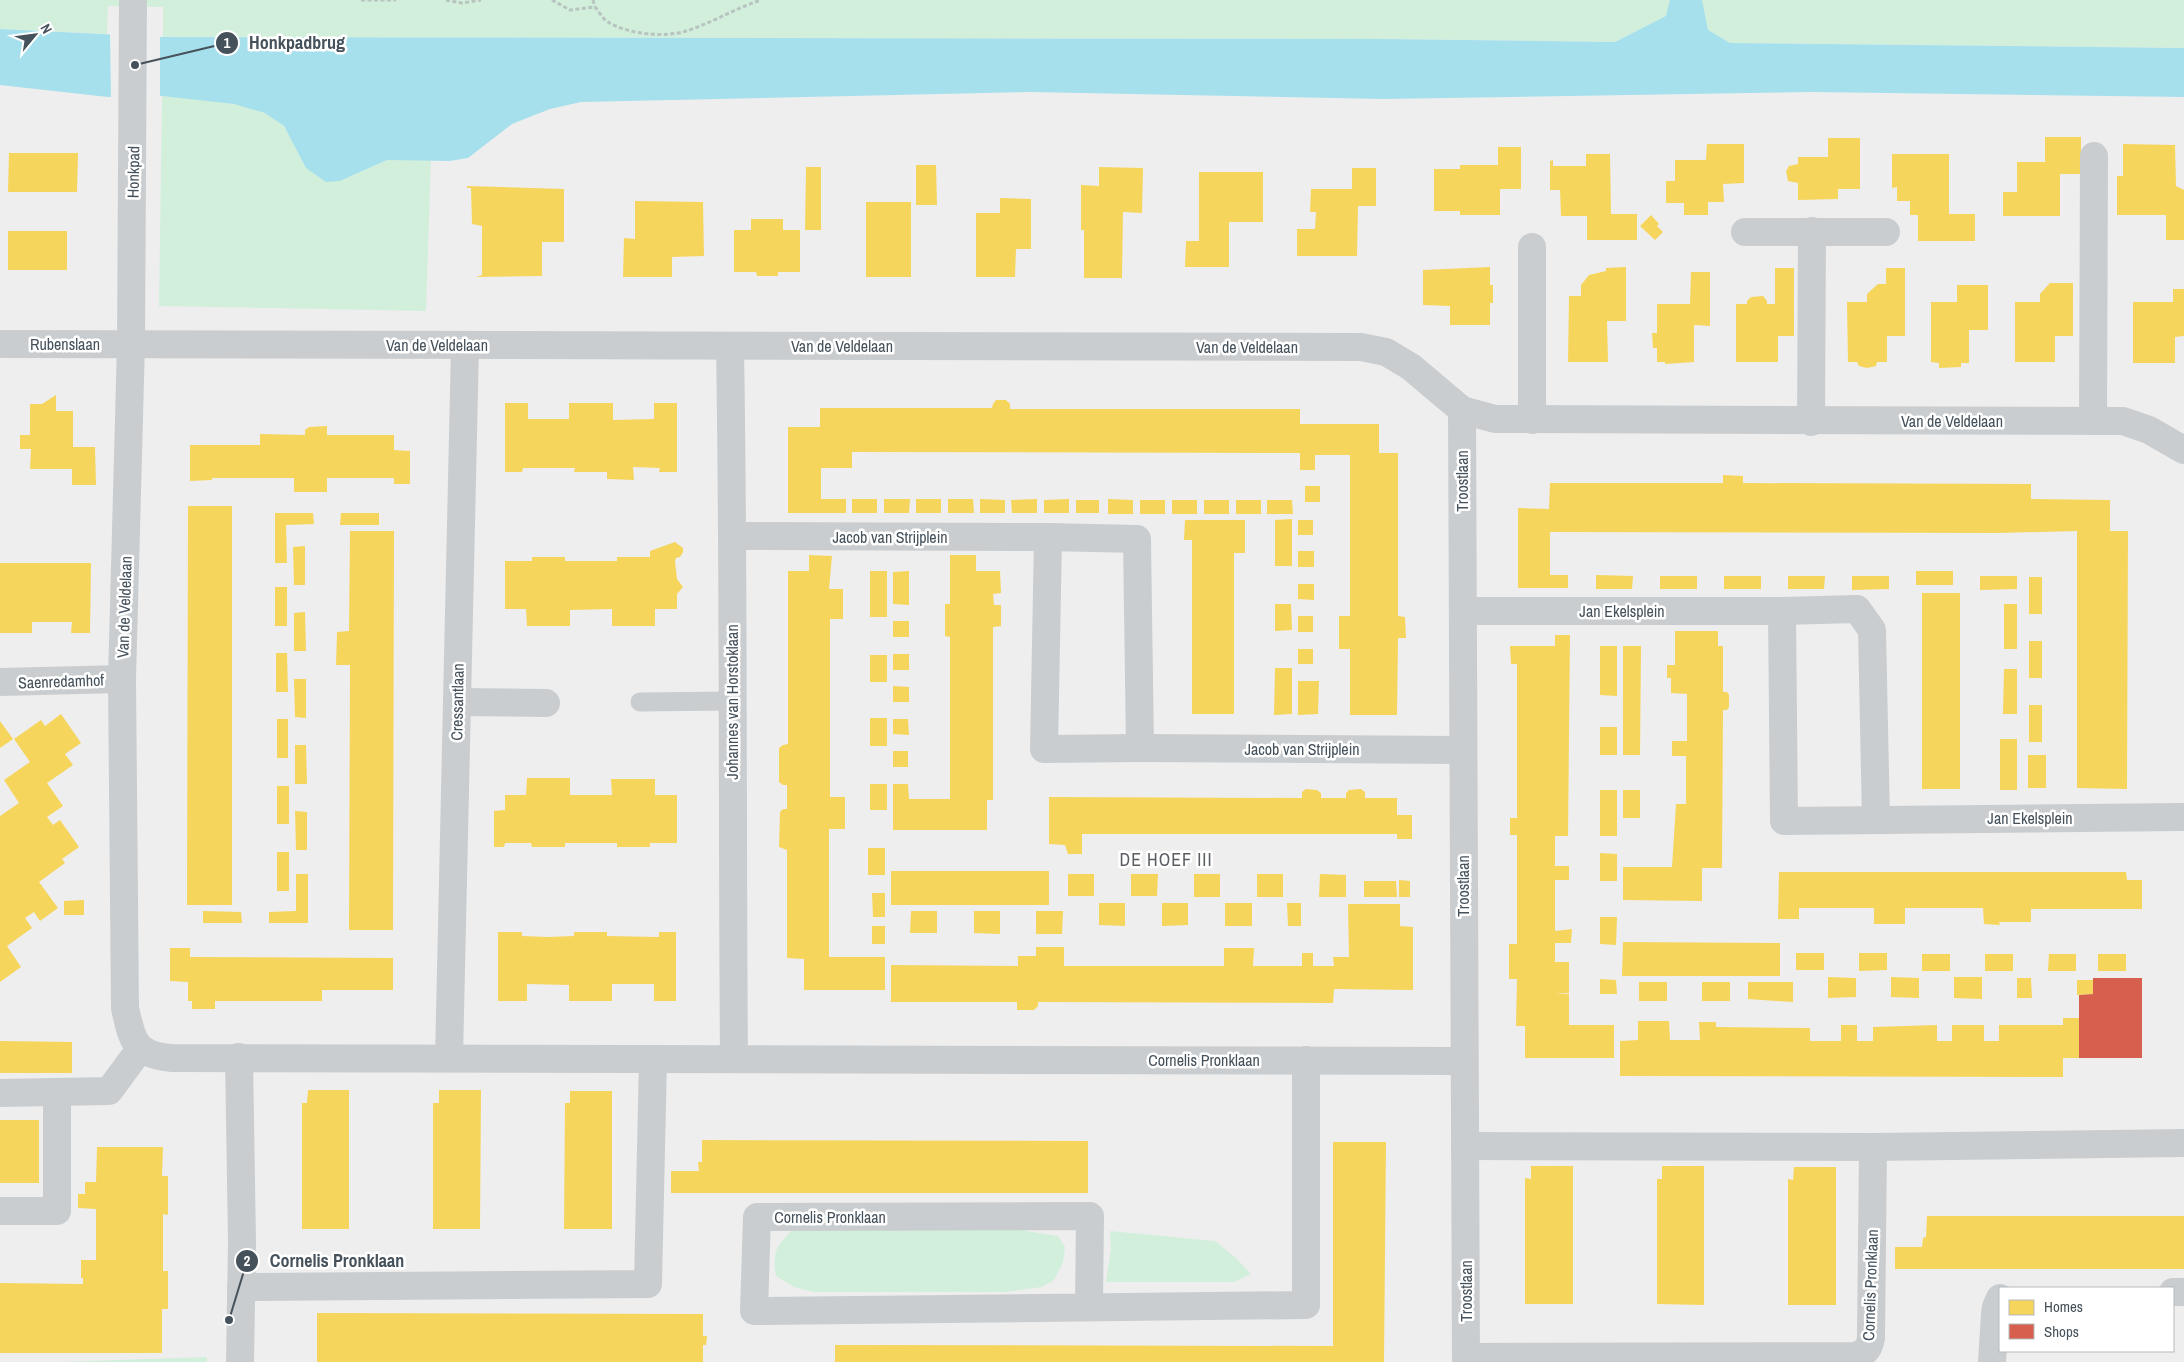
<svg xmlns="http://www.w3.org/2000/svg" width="2184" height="1362" viewBox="0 0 2184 1362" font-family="'Archivo Narrow',sans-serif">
<rect width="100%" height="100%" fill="#efeeee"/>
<g fill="#d2efdc">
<polygon points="0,0 2184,0 2184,48 1730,43 1708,31 1657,21 1615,42 1382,39 163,37 163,7 108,6 107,34 0,29"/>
<path d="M162,96C192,99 265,101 284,127C293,139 299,155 306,168L340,181L387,160L431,159L426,311L159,306Z"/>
<path d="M978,1223L1058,1236L1065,1247L1063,1263L1054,1280L1042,1287L1006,1292H813L794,1287L776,1276C772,1252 776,1247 792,1230Z"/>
<polygon points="1110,1231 1215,1241 1236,1258 1251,1274 1234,1282 1106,1282 1111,1249"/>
<polygon points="207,1357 207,1362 59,1362"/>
</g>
<polygon fill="#a6e0ed" points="1670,0 1702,0 1708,30 1730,43 2184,48 2184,97 1812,92 1384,99 1030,92 581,102 550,109 512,124 468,158 450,161 387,160 340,181 326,182 306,168 284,126 265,113 234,104 162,96 108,97 0,85 0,29 163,37 1382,39 1615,42 1666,16"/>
<polygon fill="#efeeee" points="110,31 160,34 160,99 111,100"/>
<g fill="#f6d55c">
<polygon points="2045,137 2081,137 2081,174 2060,174 2060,216 2003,216 2003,192 2017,192 2017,162 2045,162"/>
<polygon points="1828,138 1860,138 1860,189 1838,189 1838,199 1798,200 1798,183 1788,181 1786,171 1789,166 1798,164 1798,157 1828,157"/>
<polygon points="1707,144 1744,144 1744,183 1723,184 1724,202 1708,202 1708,215 1684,215 1684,203 1666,203 1666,181 1675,181 1675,160 1706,160"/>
<polygon points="2123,144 2175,145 2176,186 2184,190 2184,240 2166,240 2166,215 2117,215 2117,176 2123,176"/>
<polygon points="1498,147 1521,147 1521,189 1500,189 1500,215 1460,215 1460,211 1434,211 1434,169 1460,169 1460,165 1498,165"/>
<polygon points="9,153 78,153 77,192 8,192"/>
<polygon points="1586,154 1610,154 1611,214 1637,214 1637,240 1587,240 1587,216 1561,216 1560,190 1550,190 1550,161 1553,160 1553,166 1586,166"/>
<polygon points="1892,154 1949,154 1949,214 1975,214 1975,241 1918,241 1918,215 1910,215 1910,201 1897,201 1897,187 1892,188"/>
<polygon points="916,165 936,165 937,205 916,205"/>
<polygon points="806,167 821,167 821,230 805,230"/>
<polygon points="1099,167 1143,168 1142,213 1123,212 1122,278 1084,278 1084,230 1081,230 1081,185 1099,186"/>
<polygon points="1352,168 1376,168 1376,206 1358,206 1357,256 1297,256 1297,229 1315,229 1316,212 1310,212 1311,189 1352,189"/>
<polygon points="1199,172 1263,172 1263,222 1229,222 1229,267 1185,267 1186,241 1199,241"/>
<polygon points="467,186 564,189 564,242 542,242 542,276 476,277 482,275 482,226 472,224 471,188 467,188"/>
<polygon points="1000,198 1031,199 1031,249 1016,249 1015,277 976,277 976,213 1000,213"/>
<polygon points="635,201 703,202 704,256 672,257 672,277 623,277 624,238 635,239"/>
<rect x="866" y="202" width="45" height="75"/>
<polygon points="1651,215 1659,224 1657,226 1663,232 1655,240 1640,226"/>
<polygon points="751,219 783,219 783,230 800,230 800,272 778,272 778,276 757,276 756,272 734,272 734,230 751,230"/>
<rect x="8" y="231" width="59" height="39"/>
<polygon points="1490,267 1490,285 1493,285 1493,303 1490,303 1490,325 1450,325 1450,306 1423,305 1423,270"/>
<polygon points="1626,267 1626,321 1607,321 1608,362 1568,362 1569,296 1581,296 1581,285 1589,275 1606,271 1606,268"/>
<polygon points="1775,268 1794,268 1794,336 1778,336 1778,362 1736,362 1736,304 1747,304 1747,301 1751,297 1763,296 1767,301 1767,304 1775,304"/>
<polygon points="1886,268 1905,268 1905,336 1887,336 1887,362 1877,362 1876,366 1867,368 1859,366 1857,362 1848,362 1847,302 1867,302 1867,294 1878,284 1886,284"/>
<polygon points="1691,272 1710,272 1710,326 1694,325 1694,362 1665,364 1665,362 1657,362 1657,348 1653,348 1652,333 1657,333 1657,304 1690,304"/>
<polygon points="2050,283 2073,283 2073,336 2055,336 2055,362 2015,362 2015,302 2040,302 2040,294"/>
<polygon points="1957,285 1988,285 1988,330 1969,330 1969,363 1961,363 1961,367 1939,368 1939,363 1931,362 1931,302 1957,302"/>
<polygon points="2173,289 2184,289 2184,336 2175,337 2175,363 2133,363 2133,302 2173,302"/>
<polygon points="56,395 56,411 73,411 73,447 95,447 96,485 72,485 72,469 30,469 31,449 20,449 20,435 30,435 30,404 42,404"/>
<polygon points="996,400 1006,400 1010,404 1010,409 1300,409 1300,424 1379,424 1379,453 1398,453 1398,616 1405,617 1406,638 1398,638 1397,715 1350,715 1350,649 1339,649 1339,616 1350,616 1350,455 1315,455 1315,470 1300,470 1300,453 852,452 852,468 821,468 821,499 846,499 846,513 788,513 788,427 820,427 820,408 992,408 993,404"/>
<polygon points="505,403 528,403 528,419 569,419 569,403 613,403 613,420 654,419 654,403 677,403 677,472 659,472 660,468 633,467 634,480 607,479 607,472 574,472 575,468 523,468 522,472 505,472"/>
<polygon points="327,426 327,435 394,435 394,450 410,451 410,484 394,484 394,478 327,478 327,492 294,492 294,478 212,478 212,480 190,481 190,445 260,445 260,434 305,435 305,430 309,427"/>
<polygon points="1723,475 1743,476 1743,483 2031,484 2031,499 2110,500 2110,531 2128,531 2127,789 2077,788 2077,531 1998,533 1550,532 1550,575 1568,575 1568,588 1518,588 1518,508 1549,509 1550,483 1723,483"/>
<rect x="1305" y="486" width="15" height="16"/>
<rect x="852" y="499" width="25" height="14"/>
<polygon points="884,499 910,499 909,513 884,513"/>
<rect x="916" y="499" width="25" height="14"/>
<polygon points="948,499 973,499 974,513 948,513"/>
<polygon points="980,499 1005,500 1005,513 980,513"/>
<polygon points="1037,499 1037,513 1012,513 1011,500"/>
<polygon points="1069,499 1069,513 1044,513 1044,500"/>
<polygon points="1108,499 1133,500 1133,514 1108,514"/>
<rect x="1076" y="500" width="23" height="13"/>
<rect x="1140" y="500" width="25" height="14"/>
<rect x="1172" y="500" width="25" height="14"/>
<rect x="1204" y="500" width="25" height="14"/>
<rect x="1236" y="500" width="25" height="14"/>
<polygon points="1267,500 1292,500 1293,514 1267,514"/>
<polygon points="188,506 232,506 232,905 187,905"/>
<polygon points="275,513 313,513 314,524 286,525 287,563 275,563"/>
<polygon points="341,513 379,513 379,525 340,525"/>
<polygon points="1292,519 1292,566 1275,566 1275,520"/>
<polygon points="1185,520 1245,520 1245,553 1234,553 1234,714 1192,714 1192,540 1184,540"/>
<rect x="1298" y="520" width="15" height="15"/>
<polygon points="350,531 394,531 393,930 349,930 350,665 336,665 337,632 349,631"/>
<polygon points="675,542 683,548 683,552 680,557 676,558 675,561 677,579 683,587 677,594 677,609 655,609 655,626 612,626 612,609 570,610 570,626 527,626 526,609 505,609 505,561 532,561 532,557 565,557 565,561 617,561 617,557 650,557 650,551"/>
<polygon points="305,546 305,585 294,585 293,547"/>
<rect x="1298" y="551" width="16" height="16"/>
<polygon points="809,555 832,556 829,589 843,589 843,619 830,619 830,797 845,797 845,829 829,829 829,957 885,957 885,990 804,990 804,959 787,958 787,850 779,847 780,812 783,809 787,809 787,785 783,785 779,782 779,748 783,745 788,744 788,571 809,571"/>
<polygon points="950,555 976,555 976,571 1000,571 1001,593 993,594 994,605 1001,605 1001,626 993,627 993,800 987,800 987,830 893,830 893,784 908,784 909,799 950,799 950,637 945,636 945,604 950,604"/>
<polygon points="0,563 91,563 90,633 71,633 72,622 32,622 32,633 0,633"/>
<rect x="870" y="571" width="17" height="46"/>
<polygon points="909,571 909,605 893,604 893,572"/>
<rect x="1916" y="571" width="37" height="14"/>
<polygon points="1596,575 1633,576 1632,589 1596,589"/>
<rect x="1660" y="576" width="37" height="13"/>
<rect x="1724" y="576" width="37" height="13"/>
<polygon points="1788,576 1825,576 1824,589 1788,589"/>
<polygon points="1852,576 1889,576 1889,589 1852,590"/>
<polygon points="1980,576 2017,576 2017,589 1980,590"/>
<rect x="2029" y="577" width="13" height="37"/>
<polygon points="1298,584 1314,584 1314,600 1298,599"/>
<rect x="275" y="587" width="12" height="39"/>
<rect x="1922" y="593" width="38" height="196"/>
<polygon points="1275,604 1291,604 1292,630 1275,631"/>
<rect x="2004" y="604" width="13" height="45"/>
<polygon points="305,612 306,651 294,651 294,613"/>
<rect x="1298" y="616" width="15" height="16"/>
<rect x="893" y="621" width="16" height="16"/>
<polygon points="1675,631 1718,631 1718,646 1723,646 1723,692 1727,692 1729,695 1729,707 1727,710 1723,710 1722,868 1702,868 1702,901 1623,900 1623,867 1672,867 1676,804 1686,804 1686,756 1672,756 1672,741 1687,741 1687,694 1671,693 1671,678 1667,678 1667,665 1675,665"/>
<polygon points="1555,635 1570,635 1568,836 1555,836 1555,866 1569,866 1569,880 1555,880 1555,931 1572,929 1571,943 1555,943 1555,962 1569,962 1569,993 1555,994 1569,994 1569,1025 1614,1025 1614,1058 1525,1058 1525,1026 1516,1026 1517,979 1509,979 1509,944 1517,944 1517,835 1510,835 1510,818 1517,818 1517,664 1511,664 1510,646 1555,646"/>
<rect x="2029" y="641" width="13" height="37"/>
<polygon points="1600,646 1617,646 1617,696 1600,695"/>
<polygon points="1623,646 1641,646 1640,755 1623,755"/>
<rect x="1298" y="649" width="15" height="15"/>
<polygon points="276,653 287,653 288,692 276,692"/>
<rect x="893" y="654" width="16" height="16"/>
<rect x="870" y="655" width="17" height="27"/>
<polygon points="1275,668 1292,668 1292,714 1274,715"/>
<polygon points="2004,669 2017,669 2017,714 2003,714"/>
<polygon points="294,679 306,679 306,718 295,717"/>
<polygon points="1298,681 1319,681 1318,714 1298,715"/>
<polygon points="893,686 909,687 909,702 893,702"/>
<rect x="2029" y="705" width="13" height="37"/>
<polygon points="61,714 81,743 65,754 73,765 47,783 63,806 47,817 53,825 60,820 79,847 62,859 52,845 65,863 39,882 58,908 40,921 34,912 25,918 32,928 7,946 21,967 0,982 0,816 19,803 4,780 30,762 14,739 41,720 45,726"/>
<rect x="870" y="718" width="17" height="28"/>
<rect x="277" y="719" width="11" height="39"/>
<polygon points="893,719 908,719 909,735 893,734"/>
<polygon points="0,721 13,739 0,748"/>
<rect x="1600" y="727" width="17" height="28"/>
<rect x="2000" y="739" width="17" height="51"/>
<polygon points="295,745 306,745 307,784 295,784"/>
<rect x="893" y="751" width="15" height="16"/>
<rect x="2028" y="755" width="18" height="33"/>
<polygon points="527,778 570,778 570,795 612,795 611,779 655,779 655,795 677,795 677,843 650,843 650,847 617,847 617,843 565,843 565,847 532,847 531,843 505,843 504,847 494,847 494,811 505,810 505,795 526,795"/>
<rect x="870" y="784" width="17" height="26"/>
<rect x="277" y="786" width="12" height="38"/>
<polygon points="1306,789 1317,790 1321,793 1321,798 1346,798 1346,793 1349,790 1361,789 1365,792 1365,798 1397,798 1397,815 1412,815 1412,839 1397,839 1397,834 1082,834 1082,854 1068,854 1065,845 1049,844 1049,797 1302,798 1302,792"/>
<rect x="1600" y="790" width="17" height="46"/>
<rect x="1623" y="790" width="17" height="28"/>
<polygon points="295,811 307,812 307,850 296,850"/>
<rect x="868" y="848" width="17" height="27"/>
<rect x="277" y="852" width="12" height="39"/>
<polygon points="1600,853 1617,854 1617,881 1600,881"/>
<rect x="891" y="871" width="158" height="34"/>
<polygon points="1779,872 2126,872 2127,880 2142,880 2142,909 2031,909 2031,922 1999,922 2000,925 1984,924 1983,908 1905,908 1905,924 1874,924 1874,908 1799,908 1799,919 1778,919"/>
<polygon points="296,874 308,874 308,923 269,923 269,912 296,911"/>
<rect x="1068" y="874" width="26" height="22"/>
<polygon points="1131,874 1158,874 1157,896 1131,896"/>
<rect x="1194" y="874" width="26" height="23"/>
<rect x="1257" y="874" width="26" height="23"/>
<polygon points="1320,874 1346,875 1346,897 1319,897"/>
<polygon points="1399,880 1410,881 1410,897 1399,897"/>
<polygon points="1364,881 1396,881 1397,897 1364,897"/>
<polygon points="872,893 885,893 885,917 873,917"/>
<polygon points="84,900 84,915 64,915 64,901"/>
<polygon points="1099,903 1125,903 1125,926 1099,925"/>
<polygon points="1162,903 1188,903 1188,925 1162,926"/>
<rect x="1225" y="903" width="27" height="23"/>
<polygon points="1287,903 1301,903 1301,926 1288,926"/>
<polygon points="1348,904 1400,904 1400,926 1413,927 1413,990 1334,989 1333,1003 1038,1002 1038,1006 1034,1010 1017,1010 1017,1002 891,1002 891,965 1018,966 1018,956 1036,956 1036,947 1064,947 1064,966 1224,966 1224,948 1254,948 1253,966 1302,966 1302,953 1313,953 1313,966 1334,966 1333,957 1349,957"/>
<polygon points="203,911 241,912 242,923 203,923"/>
<polygon points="911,911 937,911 937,933 910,933"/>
<polygon points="974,911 1000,911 1000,934 974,933"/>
<polygon points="1036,911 1063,911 1062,934 1036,934"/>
<polygon points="1600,917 1617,917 1616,945 1600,944"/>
<rect x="872" y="926" width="13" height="18"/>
<polygon points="498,932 522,932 522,936 548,937 574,936 574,932 607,932 607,936 659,937 659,932 676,932 676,1001 654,1001 654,984 612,984 612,1001 569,1001 569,985 527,984 527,1001 498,1001"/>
<polygon points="1623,942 1780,943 1780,976 1622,976"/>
<polygon points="170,948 190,948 190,957 393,958 393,990 322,990 322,1001 215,1001 215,1009 192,1009 192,1001 188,1001 188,982 170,981"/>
<rect x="1796" y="953" width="28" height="17"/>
<polygon points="1859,953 1887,953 1887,970 1859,971"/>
<rect x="1922" y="954" width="28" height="17"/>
<rect x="1985" y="954" width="28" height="17"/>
<polygon points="2049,954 2076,954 2076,971 2048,971"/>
<rect x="2098" y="954" width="28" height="17"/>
<polygon points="1828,977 1856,978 1856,997 1828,998"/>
<polygon points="1891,977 1919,978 1919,998 1891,997"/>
<polygon points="1954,977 1982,977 1982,999 1954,998"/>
<polygon points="2017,978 2031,978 2032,998 2017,998"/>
<polygon points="1600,979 1616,980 1617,994 1600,994"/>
<polygon points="2077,980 2093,980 2093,994 2077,995"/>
<rect x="1639" y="982" width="28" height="19"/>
<rect x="1702" y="982" width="28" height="19"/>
<polygon points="1748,982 1793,982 1793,1002 1748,999"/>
<polygon points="2063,1018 2079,1018 2079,1058 2063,1058 2063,1077 1620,1076 1620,1041 1638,1040 1638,1021 1669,1021 1670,1040 1700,1040 1699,1022 1716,1022 1716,1027 1810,1028 1810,1041 1841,1041 1841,1025 1857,1025 1857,1041 1873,1041 1873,1027 1937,1025 1937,1041 1952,1041 1952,1025 1984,1025 1984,1041 1999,1041 1999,1025 2063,1025"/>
<polygon points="0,1041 72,1042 72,1073 0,1073"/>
<polygon points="308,1090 349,1090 349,1229 302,1229 302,1103 307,1103"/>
<polygon points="439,1090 481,1090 480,1229 433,1229 433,1103 439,1103"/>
<polygon points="570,1091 612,1091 612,1229 564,1229 565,1103 570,1103"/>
<rect x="0" y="1120" width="39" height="63"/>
<polygon points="702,1140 1088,1141 1088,1193 671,1193 671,1171 699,1171 698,1162 702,1162"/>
<polygon points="1333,1142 1386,1142 1384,1362 835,1362 835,1345 1333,1346"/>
<polygon points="97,1147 163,1147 162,1176 168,1176 168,1215 163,1214 163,1271 168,1271 168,1309 162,1309 162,1353 0,1353 0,1283 83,1284 83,1278 81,1278 81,1260 96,1260 96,1209 78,1208 78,1194 85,1194 85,1182 96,1182"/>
<polygon points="1531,1166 1573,1166 1573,1304 1525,1304 1525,1178 1531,1179"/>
<polygon points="1662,1166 1704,1166 1704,1305 1657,1304 1657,1179 1662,1179"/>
<polygon points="1794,1167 1836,1167 1836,1305 1788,1305 1788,1179 1793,1180"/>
<polygon points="1927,1216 2184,1216 2184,1269 1895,1269 1895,1247 1922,1247 1923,1238 1926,1237"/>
<polygon points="317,1313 703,1314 703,1336 707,1336 706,1345 703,1345 703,1362 317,1362"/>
</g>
<polygon fill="#d6604d" points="2093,978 2142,978 2142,1058 2079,1058 2079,995 2093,994"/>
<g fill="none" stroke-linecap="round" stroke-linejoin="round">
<g stroke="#b7c4bf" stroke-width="3" stroke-dasharray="4 2.5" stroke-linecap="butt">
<polyline points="361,0 396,0"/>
<polyline points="446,0 462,3 481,0"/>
<path d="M552,0L570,10L595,7C599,12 603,19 608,22C627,34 665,38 686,31C712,23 736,8 761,0"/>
<polyline points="593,0 595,7"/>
</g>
<polyline stroke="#cacdcf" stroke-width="19" points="640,702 732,701"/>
<g stroke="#cacdcf" stroke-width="28">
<path d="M133,0L131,344L122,679L125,1008C132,1041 135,1055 172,1058L1464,1061"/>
<polyline points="1745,232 1886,232"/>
<polyline points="1532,247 1532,420"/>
<polyline points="0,344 1361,347 1386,352 1411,367 1462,410 1495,419 2123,421 2149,430 2184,450"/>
<path d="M730,346C734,583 732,821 734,1059"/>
<polyline points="1462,410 1466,1362"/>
<polyline points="2093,421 2094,156"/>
<polyline points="1811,422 1812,231"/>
<polyline points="733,536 1048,537 1044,749 1140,748 1463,750"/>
<polyline points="1048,537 1137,539 1140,748"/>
<polyline points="1463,611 1782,611 1784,821 2184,817"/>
<polyline points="1782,611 1857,609 1872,630 1876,820"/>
<polyline points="0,682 122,679"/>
<polyline points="457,702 546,703"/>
<polyline points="239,1057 242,1242 240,1362"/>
<polyline points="449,1058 465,346"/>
<polyline points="0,1093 109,1091 140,1049"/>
<polyline points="1465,1146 1873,1147 2184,1143"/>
<polyline points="0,1211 57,1211 57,1092"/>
<polyline points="241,1287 648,1284 653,1059"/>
<polyline points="2173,1292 2184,1292"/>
<polyline points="1089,1307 1090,1216 757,1217 754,1311 1306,1305 1306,1060"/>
<path d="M1466,1357L1854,1356C1865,1353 1869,1350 1871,1338L1873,1147"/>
<polyline points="1992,1362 1995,1314 1996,1307 2000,1298"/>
</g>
</g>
<g text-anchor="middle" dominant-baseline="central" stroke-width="5" stroke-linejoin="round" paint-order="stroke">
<g font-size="16" fill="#45515b" stroke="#fff">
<text transform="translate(133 172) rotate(-89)">Honkpad</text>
<text x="65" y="344">Rubenslaan</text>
<text x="437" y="345">Van de Veldelaan</text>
<text x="842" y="346">Van de Veldelaan</text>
<text x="1247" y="347">Van de Veldelaan</text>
<text x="1952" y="421">Van de Veldelaan</text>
<text transform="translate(1462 481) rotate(-90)">Troostlaan</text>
<text x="890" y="537">Jacob van Strijplein</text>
<text transform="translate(124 607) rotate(-88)">Van de Veldelaan</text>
<text x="1622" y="611">Jan Ekelsplein</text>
<text transform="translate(61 681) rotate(-2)">Saenredamhof</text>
<text transform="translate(457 702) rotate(-89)">Cressantlaan</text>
<text transform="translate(732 702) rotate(-90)">Johannes van Horstoklaan</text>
<text x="1302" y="749">Jacob van Strijplein</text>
<text x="2030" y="818">Jan Ekelsplein</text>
<text transform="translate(1463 886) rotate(-90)">Troostlaan</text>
<text x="1204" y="1060">Cornelis Pronklaan</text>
<text x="830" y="1217">Cornelis Pronklaan</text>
<text transform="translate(1870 1285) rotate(-88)">Cornelis Pronklaan</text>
<text transform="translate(1466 1291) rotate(-90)">Troostlaan</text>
</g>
<g font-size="18" letter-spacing="1" fill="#5a5e62" stroke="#fff">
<text x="1166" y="859">DE HOEF III</text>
</g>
</g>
<path fill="none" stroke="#45515b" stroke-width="2" d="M135 65L227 43M229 1320L247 1261"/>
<g fill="#45515b" stroke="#fff" stroke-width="2">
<circle cx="135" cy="65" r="5"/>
<circle cx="229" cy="1320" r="5"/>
<circle cx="227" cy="43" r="12"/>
<circle cx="247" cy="1261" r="12"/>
</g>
<g font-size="15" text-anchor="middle" font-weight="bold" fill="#fff">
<text x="227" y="48">1</text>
<text x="247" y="1266">2</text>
</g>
<g font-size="18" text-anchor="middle" font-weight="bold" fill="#45515b" stroke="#fff" stroke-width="5" stroke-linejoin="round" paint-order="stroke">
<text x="297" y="49">Honkpadbrug</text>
<text x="337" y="1267">Cornelis Pronklaan</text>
</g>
<rect x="1999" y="1287" width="175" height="65" fill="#ffffff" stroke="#b5b9bd"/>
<rect x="2009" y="1300" width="25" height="15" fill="#f6d55c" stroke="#b5b9bd"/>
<text x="2044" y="1312" font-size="15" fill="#45515b">Homes</text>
<rect x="2009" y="1324" width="25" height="15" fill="#d6604d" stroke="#b5b9bd"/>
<text x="2044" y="1337" font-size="15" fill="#45515b">Shops</text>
<g transform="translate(35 35) rotate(61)" stroke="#ffffff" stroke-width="4" paint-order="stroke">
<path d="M0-4L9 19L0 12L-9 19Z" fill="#45515b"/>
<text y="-8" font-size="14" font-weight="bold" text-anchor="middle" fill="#45515b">N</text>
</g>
</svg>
